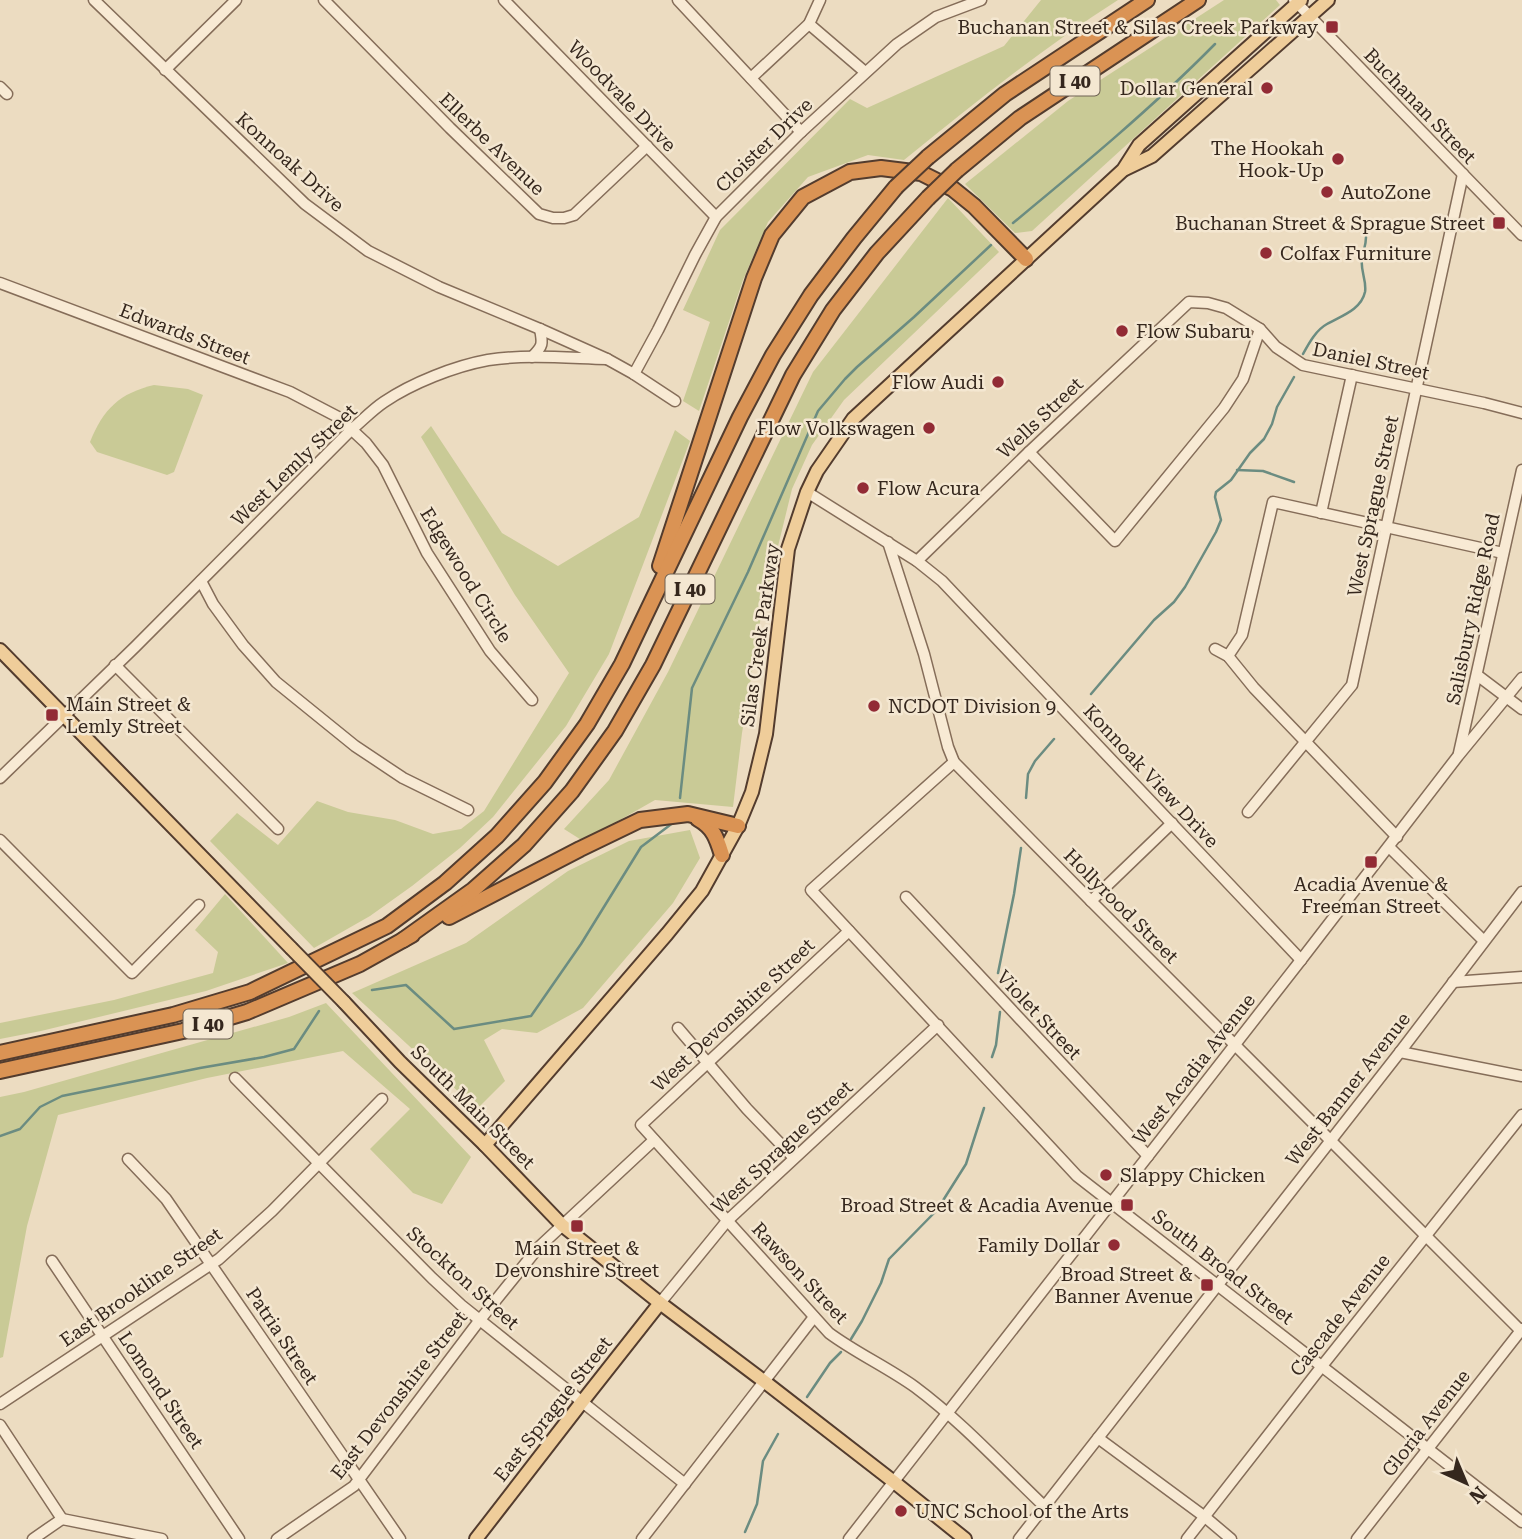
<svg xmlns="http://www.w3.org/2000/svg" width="1522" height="1539" viewBox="0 0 1522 1539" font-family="'Roboto Serif',serif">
<rect width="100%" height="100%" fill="#ecdcc1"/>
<g fill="#c9ca96">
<path d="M1041,0H1118C1043,48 973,104 904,160L868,155L808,177L768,222L743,280L699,411L683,401L710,322L683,310L720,230L850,99L867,108L1004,46Z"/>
<polygon points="1224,0 1276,0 1280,5 1032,231 1015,233 965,184 1068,101"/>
<polygon points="948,198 999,252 844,400 812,445 792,489 761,616 742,733 733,807 655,800 583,841 564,829 609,780 668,672 813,372"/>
<path d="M154,385L188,389L203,395L174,472L167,475L97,452L90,442C103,409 120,393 154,385Z"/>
<polygon points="431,426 502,533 558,566 639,517 675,430 690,441 609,654 566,726 493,817 460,848 412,886 370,916 314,948 210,841 237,813 278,845 317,801 348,812 395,820 433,834 461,829 484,811 569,673 515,595 421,437"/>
<polygon points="690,830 700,858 673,903 583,1008 537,1033 502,1029 484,1040 505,1081 477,1109 352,993 466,943 568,871 629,841"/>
<polygon points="225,894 288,963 206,991 41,1031 0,1039 0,1023 114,1000 213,973 218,952 195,930"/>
<polygon points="326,1003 471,1157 442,1204 413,1193 370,1149 410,1109 343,1051 207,1078 58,1115 27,1226 3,1357 0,1358 0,1097 24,1092 289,1017"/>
</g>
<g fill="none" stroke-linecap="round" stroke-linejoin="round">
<g stroke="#6b8c81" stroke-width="2.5">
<path d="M1013,223C1082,166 1152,108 1215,44"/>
<path d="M1303,354C1309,343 1316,330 1327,324C1341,316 1361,310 1365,292C1367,281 1360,270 1362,259C1363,251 1366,246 1366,237"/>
<polyline points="1237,470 1263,471 1294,482"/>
<polyline points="1091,694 1154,620 1174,602 1185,587 1216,532 1221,520 1215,497 1216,492 1231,480 1250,453 1264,439 1272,424 1277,407 1294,377"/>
<polyline points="680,798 692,688 748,572 818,411 845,379 857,367 914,317 991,245"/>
<polyline points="1026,798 1028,774 1035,761 1054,739"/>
<polyline points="998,973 1014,894 1021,848"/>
<polyline points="372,990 406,985 454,1029 531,1016 581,944 641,847 674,822"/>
<polyline points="992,1057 996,1045 1000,1012"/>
<polyline points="0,1136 20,1129 40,1107 62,1096 200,1068 264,1057 294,1049 319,1011"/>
<polyline points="851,1339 862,1321 881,1283 889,1259 937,1210 966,1164 984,1108"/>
<polyline points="807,1397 830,1363 841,1352"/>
<polyline points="745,1532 757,1504 763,1461 778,1434"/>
</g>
<defs>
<g id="minor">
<polyline points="94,0 305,204 368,251 439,287 540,329 607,359 634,374 675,401"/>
<polyline points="324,0 450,128 539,214 553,218 564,218 574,215 647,146"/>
<polyline points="504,0 716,217"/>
<polyline points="678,0 801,132"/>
<polyline points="1294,0 1522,235"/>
<polyline points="809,24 865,72"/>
<polyline points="165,70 236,0"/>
<polyline points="751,78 809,24 820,0"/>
<polyline points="0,87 7,94"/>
<polyline points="0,283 290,392 338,417 366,443 383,465 427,553 490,651 532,700"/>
<path d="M532,357C543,346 543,344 540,329"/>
<polyline points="634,374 658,330 695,255 716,217 801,132 897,44 936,17 981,0"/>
<polyline points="1029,452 1115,541 1224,408 1243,379 1260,329"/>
<polyline points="807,492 917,561 942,581 1301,960"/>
<polyline points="1321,513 1352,375"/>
<polyline points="888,542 924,654 948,747 954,762 1091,901 1522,1332"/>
<polyline points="917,561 1029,452 1189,302 1208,303 1226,308 1260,329 1276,347 1303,365 1484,403 1522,413"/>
<polyline points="201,581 213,604 243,645 276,682 355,746 403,778 468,810"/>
<polyline points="1215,649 1228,656 1254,688 1397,837"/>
<polyline points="1228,656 1242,635 1273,502 1503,553"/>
<polyline points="115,665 278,829"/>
<polyline points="1477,675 1522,709"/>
<polyline points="1459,753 1522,470"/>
<polyline points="954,762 811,890 1077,1176 1522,1522"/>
<path d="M0,778L135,647L351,430C362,421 372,410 384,402C412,383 455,366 488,360C527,354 568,358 607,359"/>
<polyline points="1248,812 1352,685 1463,174"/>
<polyline points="0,840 132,973 199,905"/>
<polyline points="1389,847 1484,941"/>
<polyline points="906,897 1148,1156"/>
<polyline points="1091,901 1172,823"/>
<path d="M849,931L641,1125L829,1333C856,1353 887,1367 915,1387C962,1422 1002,1466 1045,1507"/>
<polyline points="1453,982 1522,977"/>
<polyline points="678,1028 747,1109 794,1158"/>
<polyline points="1400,1052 1522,1076"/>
<polyline points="235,1078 432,1278 461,1305 685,1484"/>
<polyline points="128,1159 166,1199 400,1539"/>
<polyline points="52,1261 239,1539"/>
<polyline points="660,1303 727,1221 938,1025"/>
<polyline points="0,1404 219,1259 272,1211 382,1099"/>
<polyline points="0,1425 62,1519"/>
<polyline points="1098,1438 1205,1517 1231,1539"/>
<polyline points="62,1519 162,1539"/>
<polyline points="33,1539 62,1519"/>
<polyline points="277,1539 354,1486 479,1321 538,1248 654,1140"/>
<polyline points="642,1539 814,1317"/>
<polyline points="849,1539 1301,960 1458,756 1522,678"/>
<polyline points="1019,1539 1400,1052 1522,892"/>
<polyline points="1187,1539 1322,1366 1522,1115"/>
<polyline points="1357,1539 1522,1329"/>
</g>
<g id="major">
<polyline points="1125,169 1152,156 1328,0"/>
<polyline points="0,650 291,948"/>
<polyline points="344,1002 400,1062 485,1145 562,1225 660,1303 765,1382 894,1482 965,1539"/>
<polyline points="485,1145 667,934 702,891 738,826 752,792 766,734 788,549 807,492 817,471 853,419 866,407 1123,170 1139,145 1301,0"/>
<polyline points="476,1539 582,1402 660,1303"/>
</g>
<g id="highway">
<polyline points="928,157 1005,94 1147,0"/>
<polyline points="957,170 1020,118 1198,0"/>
<polyline points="660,566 754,278 772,235 803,197 850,172 881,168 921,173 953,189 974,206 1026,259"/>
<path d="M698,819C714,828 717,839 722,855"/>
<polyline points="449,917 580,849 640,820 688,814 738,826"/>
<polyline points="403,940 473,890 524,845 572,791 615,731 653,665 793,375 833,310 877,253 928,198"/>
<polyline points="0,1053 173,1015 250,992 387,926 445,883 497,836 545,782 587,724 622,664 740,417 773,355 811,295 854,238 896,187"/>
<polyline points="0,1071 183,1031 247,1012 360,964 412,935"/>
</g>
</defs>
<use href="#minor" stroke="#856d59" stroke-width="13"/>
<use href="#major" stroke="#533c2e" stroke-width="16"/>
<use href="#highway" stroke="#533c2e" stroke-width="18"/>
<use href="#minor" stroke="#f8ead4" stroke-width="10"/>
<use href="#major" stroke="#efcd9a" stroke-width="12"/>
<use href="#highway" stroke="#da9354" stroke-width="14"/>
<defs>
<polyline id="major-bridge" points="291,948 344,1002"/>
<g id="highway-bridge">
<polyline points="896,187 928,157"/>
<polyline points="928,198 957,170"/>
</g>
</defs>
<use href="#major-bridge" stroke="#533c2e" stroke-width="16" stroke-linecap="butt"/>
<use href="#highway-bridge" stroke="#533c2e" stroke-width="18" stroke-linecap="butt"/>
<use href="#major-bridge" stroke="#efcd9a" stroke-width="12"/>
<use href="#highway-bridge" stroke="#da9354" stroke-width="14"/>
</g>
<g fill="#922b35" stroke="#f4e7d1" stroke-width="2.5">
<rect x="1325" y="20" width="14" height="14" rx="3.5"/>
<circle cx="1267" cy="88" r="7"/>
<circle cx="1338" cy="159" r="7"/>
<circle cx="1327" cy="192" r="7"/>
<rect x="1492" y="216" width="14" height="14" rx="3.5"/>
<circle cx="1266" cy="253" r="7"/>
<circle cx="1122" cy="331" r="7"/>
<circle cx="998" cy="382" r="7"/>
<circle cx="929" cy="428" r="7"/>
<circle cx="863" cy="488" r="7"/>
<circle cx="874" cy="706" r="7"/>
<rect x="45" y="708" width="14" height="14" rx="3.5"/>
<rect x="1364" y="855" width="14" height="14" rx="3.5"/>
<circle cx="1106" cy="1175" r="7"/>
<rect x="1120" y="1198" width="14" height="14" rx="3.5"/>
<rect x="570" y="1219" width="14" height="14" rx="3.5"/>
<circle cx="1114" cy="1245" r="7"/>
<rect x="1200" y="1278" width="14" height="14" rx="3.5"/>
<circle cx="901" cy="1511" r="7"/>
</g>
<g text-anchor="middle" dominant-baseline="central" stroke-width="5" stroke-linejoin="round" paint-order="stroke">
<g fill="#f4e7d1" stroke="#6e6153" stroke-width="2">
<rect x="1050.5" y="66.5" width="49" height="29" rx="5"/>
<rect x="665.5" y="574.5" width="49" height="29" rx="5"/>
<rect x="183.5" y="1009.5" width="49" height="29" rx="5"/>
</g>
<g font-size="18" font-weight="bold" fill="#35271d">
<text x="1075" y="81">I 40</text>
<text x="690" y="589">I 40</text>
<text x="208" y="1024">I 40</text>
</g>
<g font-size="19" fill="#35271d" stroke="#f4e7d1" text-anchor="end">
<text x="1318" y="27">Buchanan Street &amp; Silas Creek Parkway</text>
<text x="1253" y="88">Dollar General</text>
<text x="1324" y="148">The Hookah<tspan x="1324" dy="22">Hook-Up</tspan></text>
<text x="1341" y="192" text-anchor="start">AutoZone</text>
<text x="1485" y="223">Buchanan Street &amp; Sprague Street</text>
<text x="1280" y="253" text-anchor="start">Colfax Furniture</text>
<text x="1136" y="331" text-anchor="start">Flow Subaru</text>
<text x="984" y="382">Flow Audi</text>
<text x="915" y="428">Flow Volkswagen</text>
<text x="877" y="488" text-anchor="start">Flow Acura</text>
<text x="66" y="704" text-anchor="start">Main Street &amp;<tspan x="66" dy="22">Lemly Street</tspan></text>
<text x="888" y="706" text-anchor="start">NCDOT Division 9</text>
<text x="1371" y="884" text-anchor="middle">Acadia Avenue &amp;<tspan x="1371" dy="22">Freeman Street</tspan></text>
<text x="1120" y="1175" text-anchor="start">Slappy Chicken</text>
<text x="1113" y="1205">Broad Street &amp; Acadia Avenue</text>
<text x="1100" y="1245">Family Dollar</text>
<text x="577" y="1248" text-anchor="middle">Main Street &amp;<tspan x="577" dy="22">Devonshire Street</tspan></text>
<text x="1193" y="1274">Broad Street &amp;<tspan x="1193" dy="22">Banner Avenue</tspan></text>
<text x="915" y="1511" text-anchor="start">UNC School of the Arts</text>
</g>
<g font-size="19" fill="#35271d" stroke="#f4e7d1">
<text transform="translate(622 96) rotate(46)">Woodvale Drive</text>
<text transform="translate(1420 106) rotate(46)">Buchanan Street</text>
<text transform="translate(492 144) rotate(44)">Ellerbe Avenue</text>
<text transform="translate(764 145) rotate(-44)">Cloister Drive</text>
<text transform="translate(290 162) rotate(42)">Konnoak Drive</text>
<text transform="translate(185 334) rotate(21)">Edwards Street</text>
<text transform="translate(1371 361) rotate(12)">Daniel Street</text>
<text transform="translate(1040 418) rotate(-43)">Wells Street</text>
<text transform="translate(294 465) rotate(-44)">West Lemly Street</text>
<text transform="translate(1373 506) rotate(-78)">West Sprague Street</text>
<text transform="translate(466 575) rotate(58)">Edgewood Circle</text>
<text transform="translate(1473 609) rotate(-78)">Salisbury Ridge Road</text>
<text transform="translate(760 635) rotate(-82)">Silas Creek Parkway</text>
<text transform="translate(1151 776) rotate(47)">Konnoak View Drive</text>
<text transform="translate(1121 906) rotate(45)">Hollyrood Street</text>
<text transform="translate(733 1015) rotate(-43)">West Devonshire Street</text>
<text transform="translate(1039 1015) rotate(47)">Violet Street</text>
<text transform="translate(1194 1069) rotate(-52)">West Acadia Avenue</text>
<text transform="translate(1348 1089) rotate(-52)">West Banner Avenue</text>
<text transform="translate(473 1107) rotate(45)">South Main Street</text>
<text transform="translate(782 1147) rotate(-43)">West Sprague Street</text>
<text transform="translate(1223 1267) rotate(38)">South Broad Street</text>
<text transform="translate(800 1273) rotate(47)">Rawson Street</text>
<text transform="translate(463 1278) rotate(42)">Stockton Street</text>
<text transform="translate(141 1287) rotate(-35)">East Brookline Street</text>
<text transform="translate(1340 1315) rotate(-52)">Cascade Avenue</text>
<text transform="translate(282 1336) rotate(56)">Patria Street</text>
<text transform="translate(161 1390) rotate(56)">Lomond Street</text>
<text transform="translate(399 1395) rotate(-52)">East Devonshire Street</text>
<text transform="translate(553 1409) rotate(-52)">East Sprague Street</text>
<text transform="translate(1426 1423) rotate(-52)">Gloria Avenue</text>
</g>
</g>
<g transform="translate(1466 1483) rotate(136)" stroke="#f4e7d1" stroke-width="5" paint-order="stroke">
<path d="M0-5L12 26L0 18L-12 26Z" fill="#35271d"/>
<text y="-10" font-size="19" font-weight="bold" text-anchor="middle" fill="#35271d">N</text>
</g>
</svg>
